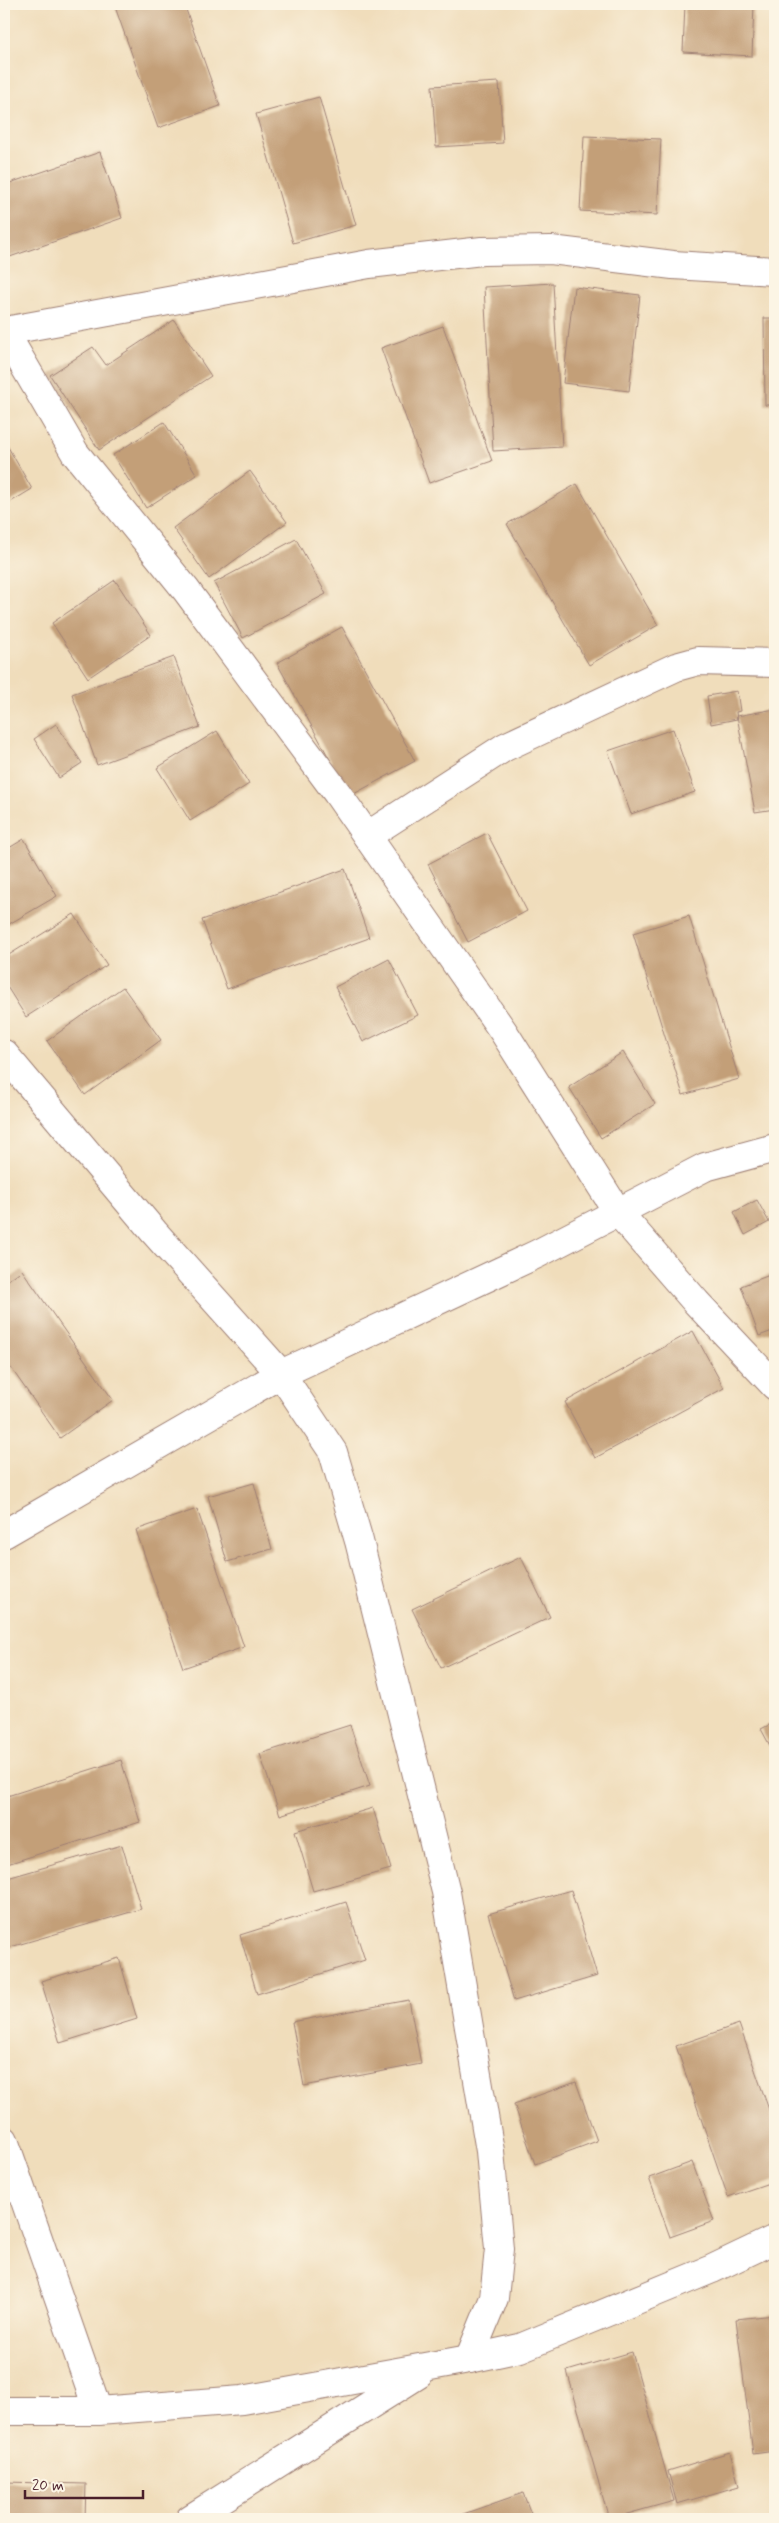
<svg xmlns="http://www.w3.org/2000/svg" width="779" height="2523" viewBox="0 0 779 2523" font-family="Mynerve,sans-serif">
<rect width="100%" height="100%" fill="#fcf5e5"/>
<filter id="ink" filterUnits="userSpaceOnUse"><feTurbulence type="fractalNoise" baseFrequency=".02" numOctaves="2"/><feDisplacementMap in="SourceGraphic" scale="10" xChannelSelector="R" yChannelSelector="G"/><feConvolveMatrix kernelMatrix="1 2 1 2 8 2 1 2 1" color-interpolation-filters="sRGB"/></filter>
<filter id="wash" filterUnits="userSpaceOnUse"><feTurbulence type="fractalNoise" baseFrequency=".0096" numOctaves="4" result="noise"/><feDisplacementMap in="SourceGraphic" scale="20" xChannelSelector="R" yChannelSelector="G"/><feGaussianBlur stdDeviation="1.12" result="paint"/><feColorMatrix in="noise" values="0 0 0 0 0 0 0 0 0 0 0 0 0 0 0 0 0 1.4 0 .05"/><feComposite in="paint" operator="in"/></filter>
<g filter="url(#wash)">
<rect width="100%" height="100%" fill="#f0ddbb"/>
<g id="blocks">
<g fill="#c39f78">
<polygon points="114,4 184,4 220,106 158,128"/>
<polygon points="685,4 754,4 752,56 683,52"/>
<polygon points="499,82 503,143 436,147 432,86"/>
<polygon points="319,97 356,225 293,243 256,114"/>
<polygon points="584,136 661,139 657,215 580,211"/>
<polygon points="100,152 122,218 4,259 4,185"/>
<polygon points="553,283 562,447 493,451 484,287"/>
<polygon points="574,287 640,295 629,391 563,383"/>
<polygon points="764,318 775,318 775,405 765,405"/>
<polygon points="174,320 211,376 99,450 50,375 93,347 106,365"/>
<polygon points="443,326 492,461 429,483 381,348"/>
<polygon points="164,422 197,475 146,508 113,455"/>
<polygon points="4,440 32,489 4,506"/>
<polygon points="250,471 287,522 209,579 173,528"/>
<polygon points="577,484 658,625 589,665 507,524"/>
<polygon points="296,539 326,594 243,638 214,583"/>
<polygon points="115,580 151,635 88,678 52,623"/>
<polygon points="342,627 415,761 350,796 277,663"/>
<polygon points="174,657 200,727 97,765 72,694"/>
<polygon points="737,691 740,711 736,712 737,719 711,724 707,696"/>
<polygon points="775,709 775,809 755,812 737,716"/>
<polygon points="56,724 82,763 59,778 34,739"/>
<polygon points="673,729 695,792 631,814 608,751"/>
<polygon points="217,731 249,784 190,821 157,768"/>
<polygon points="487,833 527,911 468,942 428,864"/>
<polygon points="24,839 57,896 4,927 4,851"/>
<polygon points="345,869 369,938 227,989 202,920"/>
<polygon points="74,914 107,965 26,1017 4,982 4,958"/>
<polygon points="689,916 739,1079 683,1095 633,933"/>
<polygon points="389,959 418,1015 363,1042 335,987"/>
<polygon points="123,987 161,1040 85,1095 47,1041"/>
<polygon points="623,1052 655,1104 601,1138 569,1087"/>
<polygon points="757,1200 769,1222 745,1235 734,1212"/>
<polygon points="22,1270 113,1400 60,1438 4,1358 4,1283"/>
<polygon points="775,1273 775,1330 759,1336 741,1286"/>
<polygon points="693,1331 724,1388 595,1458 565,1402"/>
<polygon points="254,1483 272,1549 227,1562 208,1496"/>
<polygon points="197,1509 244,1647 183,1668 136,1530"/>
<polygon points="521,1557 550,1617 441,1668 412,1609"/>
<polygon points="775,1722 775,1755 761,1729"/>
<polygon points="350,1725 370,1786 280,1815 260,1754"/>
<polygon points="121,1760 140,1822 4,1865 4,1797"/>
<polygon points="373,1808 391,1869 313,1891 295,1831"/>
<polygon points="122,1845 141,1909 7,1948 4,1936 4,1879"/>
<polygon points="571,1890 597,1976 514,2001 488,1914"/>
<polygon points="346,1902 365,1960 257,1994 240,1935"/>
<polygon points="119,1958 137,2019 60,2043 41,1981"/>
<polygon points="409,2000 421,2064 304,2086 292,2022"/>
<polygon points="739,2024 775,2127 775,2181 728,2197 676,2046"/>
<polygon points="576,2082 597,2141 535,2164 514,2104"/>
<polygon points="692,2162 714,2221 670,2237 649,2178"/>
<polygon points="775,2315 775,2451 753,2454 736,2319"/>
<polygon points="632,2352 674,2501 609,2519 567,2371"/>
<polygon points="730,2452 739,2486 677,2504 668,2471"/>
<polygon points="4,2482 86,2484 85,2519 4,2519"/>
<polygon points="523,2493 533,2519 449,2519"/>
</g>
</g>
</g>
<g filter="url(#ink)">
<use href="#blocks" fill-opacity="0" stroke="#9d7e73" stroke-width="1"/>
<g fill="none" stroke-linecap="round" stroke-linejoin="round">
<defs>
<g id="street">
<polyline points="4,331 75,453 186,590 337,793 503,1031 617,1211 696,1302 775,1386"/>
<polyline points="5,331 369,264 482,251 551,250 673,265 775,271"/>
<polyline points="367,836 505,747 676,667 698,661 775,663"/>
<polyline points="4,1054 154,1232 281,1374 333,1452 359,1541 446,1892 490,2151 499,2249 494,2298 469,2359"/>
<polyline points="4,1534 281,1374 537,1254 705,1167 775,1148"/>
<polyline points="4,2140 98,2411"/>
<polyline points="4,2411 98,2411 242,2400 469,2359 520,2348 712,2269 775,2239"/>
<polyline points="190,2519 419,2374"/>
</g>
</defs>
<use href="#street" stroke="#9d7e73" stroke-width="30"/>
<use href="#street" stroke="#fff" stroke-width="28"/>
</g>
</g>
<rect width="779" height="2523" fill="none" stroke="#fcf5e5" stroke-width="20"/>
<path d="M25 2490v8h118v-8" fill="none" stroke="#4a1f2b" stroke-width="2.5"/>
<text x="32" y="2490" font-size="15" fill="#4a1f2b" stroke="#fcf5e5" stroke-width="4" paint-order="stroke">20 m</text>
</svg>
